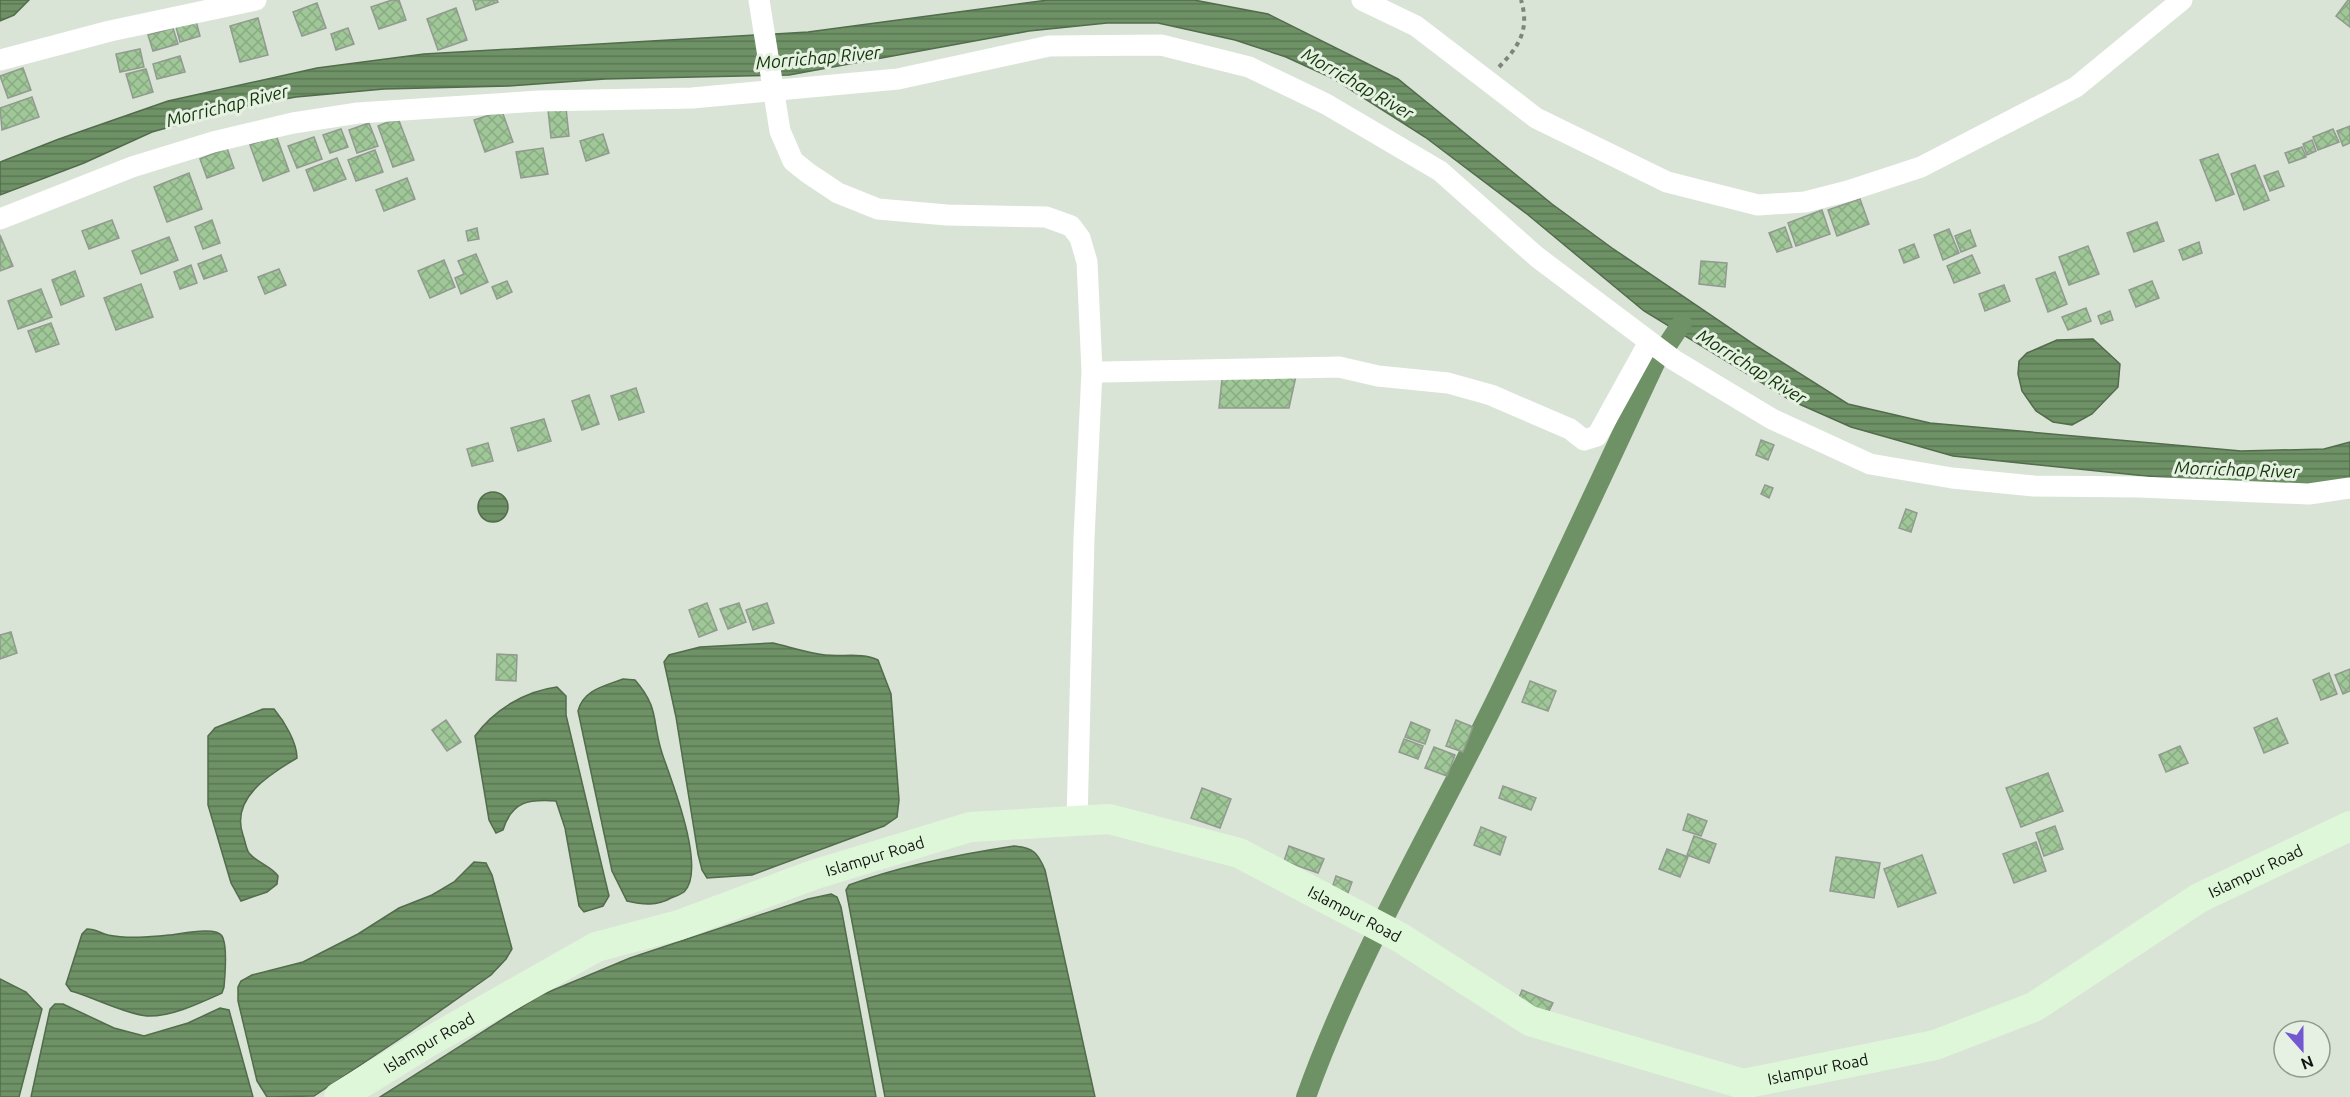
<svg xmlns="http://www.w3.org/2000/svg" width="2350" height="1097" viewBox="0 0 2350 1097" font-family="Ubuntu,sans-serif">
<defs>
<pattern id="water-rules" width="6" height="5" patternUnits="userSpaceOnUse" patternTransform="scale(1.5)"><rect width="6" height="5" fill="#6e9266"/><path d="M0 2.5h6" fill="none" stroke="#597653"/></pattern>
<pattern id="building-cross-hatch" width="8" height="8" patternUnits="userSpaceOnUse" patternTransform="scale(1.5)"><rect width="8" height="8" fill="#a0c798"/><path d="M0 0l8 8M0 8l8-8" fill="none" stroke="#89aa82"/></pattern>
</defs>
<rect width="100%" height="100%" fill="#d9e4d7"/>
<g fill="url(#water-rules)" stroke="#526c4c" stroke-width="1.5">
<polygon points="0,0 29,0 14,15 0,21"/>
<polygon points="1048,0 1194,0 1268,14 1398,79 1552,204 1612,248 1758,347 1848,404 1930,423 2241,451 2324,449 2350,442 2350,480 2272,489 1953,456 1851,427 1790,400 1644,311 1527,214 1425,137 1334,79 1286,57 1235,40 1158,23 1107,23 1029,31 789,75 605,79 509,86 384,89 296,97 245,106 152,132 84,163 0,195 0,162 59,139 168,101 317,68 424,54 808,32"/>
<polygon points="2093,339 2120,364 2118,387 2092,414 2072,425 2053,422 2036,411 2022,391 2018,374 2019,361 2027,353 2057,340"/>
<circle cx="493" cy="507" r="15"/>
<path d="M773,643C790,647 808,653 825,655C843,657 862,652 878,660L891,694L899,800L897,817L884,826L752,875L707,878L702,870L698,854L676,717L664,662L669,655L700,647Z"/>
<path d="M623,679L635,680C661,710 651,722 663,756C672,782 707,870 684,892C681,894 675,897 671,898C657,906 643,905 627,901L612,871L578,711C583,690 604,686 623,679Z"/>
<path d="M557,687L566,696V715L609,896L603,906L584,912L579,906L565,828L556,801C529,799 512,801 503,830L496,833L489,820L475,736C494,710 525,691 557,687Z"/>
<path d="M263,709H274C284,721 297,742 297,758C270,774 230,798 243,835C245,840 246,849 249,853C257,863 271,866 278,876L277,884L267,892L241,901L231,883L208,805V736L215,728Z"/>
<path d="M1014,846C1033,847 1038,853 1045,870L1095,1097H885L846,890L849,885C900,866 961,854 1014,846Z"/>
<polygon points="474,862 486,863 492,875 512,949 506,959 491,975 410,1032 314,1096 267,1097 257,1081 238,1001 238,987 241,981 252,975 303,962 358,934 399,908 432,895 454,882"/>
<polygon points="831,894 837,897 841,907 876,1097 380,1097 539,996 630,958 808,899"/>
<path d="M87,929C96,929 100,933 108,935C128,939 149,937 169,935C181,934 216,926 222,936C228,946 225,975 224,987L222,993C200,1003 171,1017 147,1016C125,1014 93,997 71,991L66,984L82,934Z"/>
<polygon points="0,979 26,992 42,1009 19,1097 0,1097"/>
<polygon points="55,1004 63,1004 114,1028 144,1036 188,1023 220,1008 229,1010 253,1097 31,1097 50,1009"/>
</g>
<g fill="none" stroke-linecap="round" stroke-linejoin="round">
<g stroke="#6e9266" stroke-width="20">
<polyline points="1668,344 1682,323"/>
<path d="M1306,1097C1355,960 1430,834 1494,704C1550,589 1603,474 1657,359"/>
</g>
</g>
<g fill="url(#building-cross-hatch)" stroke="#919a8f" stroke-width="1.5">
<polygon points="392,0 399,0 406,20 379,29 371,7"/>
<polygon points="473,0 497,0 498,2 476,10"/>
<polygon points="2348,0 2350,0 2350,27 2336,16"/>
<polygon points="317,3 326,28 302,36 293,12"/>
<polygon points="456,8 467,40 438,50 427,19"/>
<polygon points="258,18 268,55 240,62 230,26"/>
<polygon points="196,21 200,36 180,42 176,27"/>
<polygon points="173,28 178,44 153,51 148,35"/>
<polygon points="348,28 354,44 336,50 331,34"/>
<polygon points="140,49 144,67 120,72 116,54"/>
<polygon points="180,56 185,72 157,79 153,64"/>
<polygon points="23,68 31,90 8,98 0,76"/>
<polygon points="146,69 153,92 133,98 126,74"/>
<polygon points="32,97 39,117 2,130 0,108"/>
<polygon points="566,108 569,136 551,138 548,110"/>
<polygon points="502,111 513,142 485,152 474,120"/>
<polygon points="398,118 414,160 393,167 378,126"/>
<polygon points="369,123 378,146 357,153 349,130"/>
<polygon points="2350,126 2350,143 2343,146 2337,131"/>
<polygon points="341,129 348,147 330,153 323,135"/>
<polygon points="2333,129 2339,142 2318,150 2313,137"/>
<polygon points="603,134 609,153 586,161 580,141"/>
<polygon points="276,135 289,171 263,181 250,145"/>
<polygon points="314,137 322,159 297,168 288,146"/>
<polygon points="2312,140 2316,151 2307,155 2303,144"/>
<polygon points="2302,147 2306,157 2289,163 2285,153"/>
<polygon points="227,148 234,168 207,178 200,159"/>
<polygon points="543,148 548,174 521,178 516,152"/>
<polygon points="375,150 383,172 356,181 348,160"/>
<polygon points="2218,154 2234,194 2216,201 2200,160"/>
<polygon points="337,158 346,179 314,191 306,170"/>
<polygon points="2255,165 2269,200 2244,210 2231,174"/>
<polygon points="2278,171 2284,186 2270,191 2264,176"/>
<polygon points="189,173 202,209 167,222 154,187"/>
<polygon points="407,178 415,199 384,211 376,190"/>
<polygon points="1860,199 1869,224 1837,236 1828,210"/>
<polygon points="1822,210 1830,234 1796,246 1788,223"/>
<polygon points="112,220 119,238 89,249 82,231"/>
<polygon points="212,220 220,243 203,249 195,227"/>
<polygon points="2157,222 2164,241 2134,252 2127,233"/>
<polygon points="1785,227 1792,247 1777,252 1769,233"/>
<polygon points="477,228 479,239 468,241 466,231"/>
<polygon points="1949,229 1959,253 1943,260 1934,235"/>
<polygon points="1970,230 1976,246 1961,252 1955,236"/>
<polygon points="0,235 13,266 0,271"/>
<polygon points="169,237 178,260 141,274 132,251"/>
<polygon points="2199,242 2202,253 2183,260 2179,250"/>
<polygon points="1914,244 1919,257 1904,263 1899,250"/>
<polygon points="2088,246 2099,274 2069,285 2059,257"/>
<polygon points="476,254 488,282 461,294 455,278 464,274 458,261"/>
<polygon points="221,255 227,271 204,279 198,264"/>
<polygon points="1972,255 1980,273 1954,283 1947,266"/>
<polygon points="444,260 455,287 430,298 418,271"/>
<polygon points="1701,261 1727,263 1725,287 1699,284"/>
<polygon points="191,265 197,283 180,289 174,272"/>
<polygon points="279,269 286,285 265,294 258,277"/>
<polygon points="75,271 84,296 61,305 52,280"/>
<polygon points="2055,272 2067,304 2048,312 2036,279"/>
<polygon points="507,281 512,292 497,299 492,287"/>
<polygon points="2152,281 2159,298 2136,307 2129,290"/>
<polygon points="141,284 153,317 116,330 104,298"/>
<polygon points="2004,285 2010,301 1985,311 1979,294"/>
<polygon points="41,289 52,317 18,329 8,301"/>
<polygon points="2086,308 2091,321 2068,330 2062,317"/>
<polygon points="2110,311 2113,320 2101,324 2098,316"/>
<polygon points="51,323 59,344 36,352 28,331"/>
<polygon points="1296,376 1289,408 1219,408 1222,379"/>
<polygon points="636,388 644,412 619,420 611,396"/>
<polygon points="589,395 599,424 582,430 572,401"/>
<polygon points="544,419 551,441 518,451 511,428"/>
<polygon points="1761,440 1774,445 1768,460 1756,455"/>
<polygon points="488,443 493,461 472,466 467,449"/>
<polygon points="1765,485 1773,488 1769,498 1761,494"/>
<polygon points="1906,509 1917,513 1911,532 1899,528"/>
<polygon points="707,603 717,630 699,637 689,610"/>
<polygon points="739,603 746,622 728,629 720,609"/>
<polygon points="767,603 774,623 753,630 746,610"/>
<polygon points="11,632 17,653 0,659 0,635"/>
<polygon points="497,654 517,655 516,681 496,680"/>
<polygon points="2350,669 2350,691 2343,694 2335,675"/>
<polygon points="2329,673 2337,694 2321,700 2313,680"/>
<polygon points="1530,681 1556,691 1548,711 1522,702"/>
<polygon points="2277,718 2288,743 2264,753 2254,728"/>
<polygon points="446,720 461,742 447,751 432,730"/>
<polygon points="1456,720 1473,727 1463,752 1446,746"/>
<polygon points="1411,722 1430,730 1425,744 1405,737"/>
<polygon points="1404,739 1423,746 1418,759 1399,752"/>
<polygon points="2180,746 2188,763 2166,772 2159,755"/>
<polygon points="1434,747 1455,755 1447,776 1425,768"/>
<polygon points="2048,773 2063,811 2021,827 2006,788"/>
<polygon points="1503,786 1536,798 1531,810 1499,798"/>
<polygon points="1202,788 1231,799 1220,828 1191,818"/>
<polygon points="1688,814 1707,821 1701,836 1683,830"/>
<polygon points="2055,826 2063,849 2044,856 2036,833"/>
<polygon points="1481,827 1506,837 1500,855 1474,845"/>
<polygon points="1694,836 1716,844 1709,863 1687,855"/>
<polygon points="2036,842 2046,871 2014,883 2003,854"/>
<polygon points="1289,846 1324,859 1318,873 1284,861"/>
<polygon points="1667,849 1688,857 1680,877 1659,869"/>
<polygon points="1922,855 1936,893 1898,907 1884,869"/>
<polygon points="1836,857 1880,863 1874,898 1830,891"/>
<polygon points="1336,876 1352,882 1348,893 1332,888"/>
<polygon points="1522,990 1553,1003 1547,1015 1517,1003"/>
</g>
<g fill="none" stroke-linecap="round" stroke-linejoin="round">
<path stroke="#7e857c" stroke-width="4" stroke-dasharray="4.5 4.5" stroke-linecap="butt" d="M1499,67C1519,46 1530,30 1521,0"/>
<g stroke="#fff" stroke-width="21">
<polyline points="759,0 780,131 793,161 808,173 838,193 878,209 947,215 1046,217 1071,226 1080,238 1087,262 1092,371 1084,538 1077,821"/>
<polyline points="1362,0 1416,26 1536,118 1667,182 1758,205 1805,202 1848,191 1921,167 2076,87 2182,0"/>
<polyline points="0,60 110,31 256,0"/>
<polyline points="0,219 132,167 213,142 293,123 358,113 539,101 692,98 898,79 1049,46 1161,45 1249,67 1326,104 1440,171 1537,257 1674,360 1772,419 1870,464 1952,478 2034,486 2139,487 2309,494 2350,488"/>
<polyline points="1102,372 1339,367 1378,376 1448,383 1491,395 1570,429 1584,440 1597,436 1649,342"/>
</g>
<path stroke="#dff7d9" stroke-width="30" id="s1" d="M339,1097L425,1044L596,947L679,925L813,875L970,827L1109,819L1239,853L1401,938L1530,1021L1743,1084L1935,1045L2034,1007L2199,898L2350,826"/>
</g>
<g text-anchor="middle" dominant-baseline="central" stroke-width="6" stroke-linejoin="round" paint-order="stroke">
<g font-size="16" fill="#111410" stroke="#e6f1e4">
<text stroke="none"><textPath href="#s1" startOffset="591">Islampur Road</textPath></text>
<text stroke="none"><textPath href="#s1" startOffset="2085">Islampur Road</textPath></text>
<text stroke="none"><textPath href="#s1" startOffset="1095">Islampur Road</textPath></text>
<text stroke="none"><textPath href="#s1" startOffset="105">Islampur Road</textPath></text>
<text stroke="none"><textPath href="#s1" startOffset="1599">Islampur Road</textPath></text>
</g>
<g font-size="18" font-style="italic" fill="#103505" stroke="#e6f1e4">
<text transform="translate(818 57) rotate(-5)">Morrichap River</text>
<text transform="translate(1358 83) rotate(30)">Morrichap River</text>
<text transform="translate(227 105) rotate(-14)">Morrichap River</text>
<text transform="translate(1752 366) rotate(32)">Morrichap River</text>
<text transform="translate(2237 469) rotate(2)">Morrichap River</text>
</g>
</g>
<g transform="translate(2302 1049) rotate(159)"><circle r="28" fill="#e6f1e4" stroke="#91998f" stroke-width="1.5"/>
<path d="M0-4.5L10 22L0 15L-10 22Z" fill="#7458d2"/>
<text y="-9" font-size="16" font-weight="bold" text-anchor="middle" fill="#111410">N</text>
</g>
</svg>
